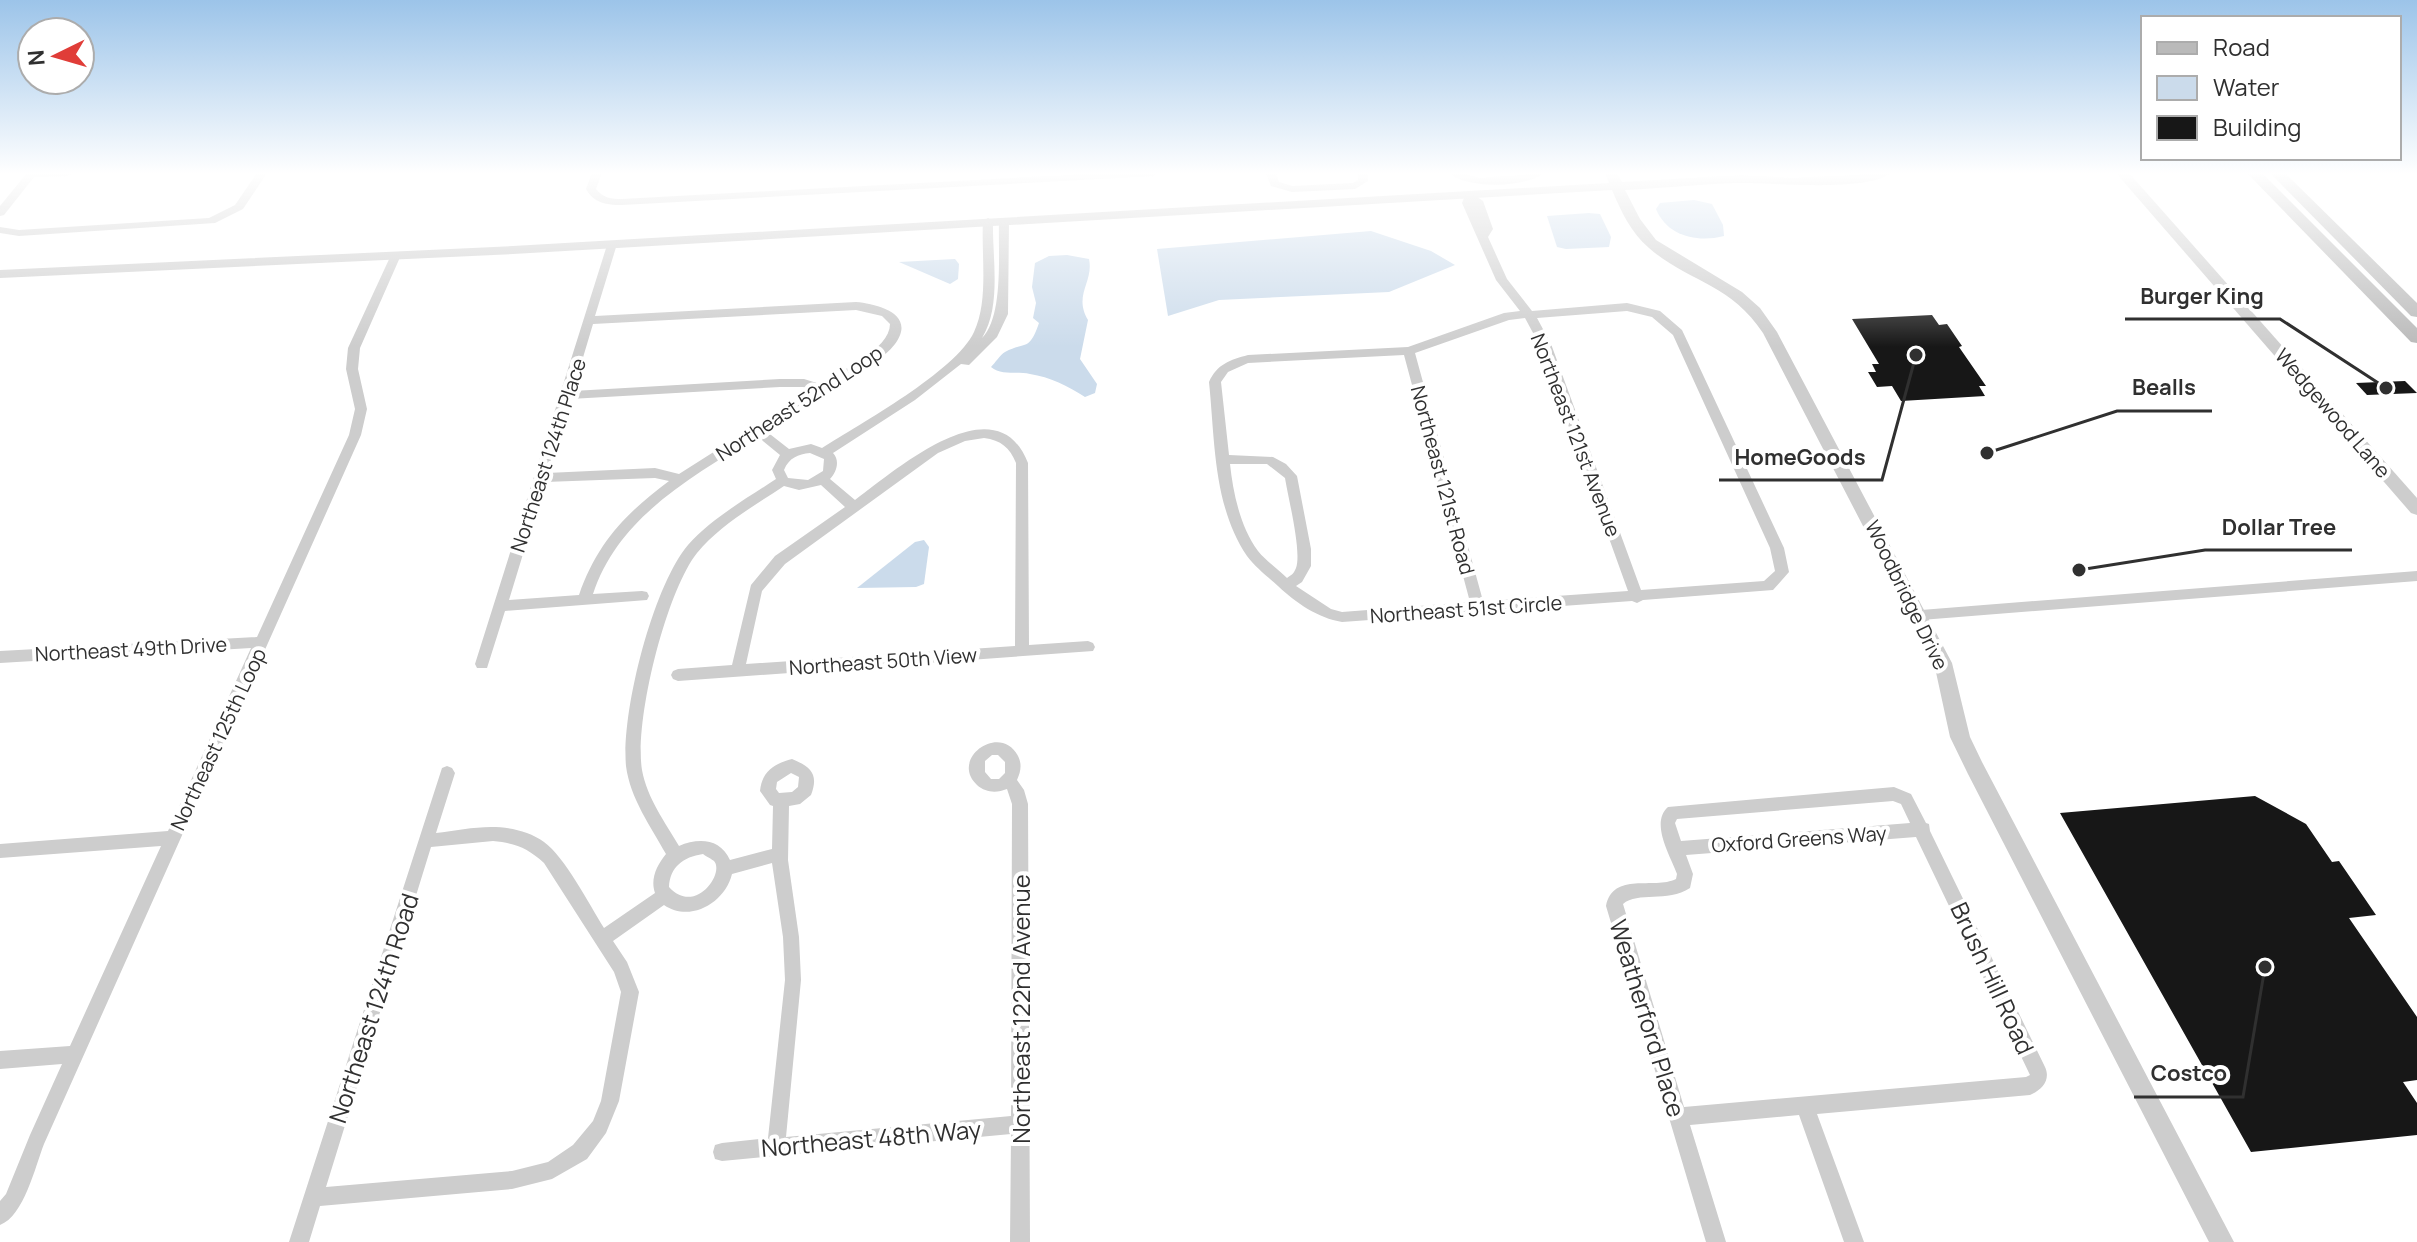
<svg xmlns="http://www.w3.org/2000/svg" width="2417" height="1242" viewBox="0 0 2417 1242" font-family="Manrope,sans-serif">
<rect width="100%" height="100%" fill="#fff"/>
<g fill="#cbdbeb">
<path d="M1694,200L1712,204L1723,225L1724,236C1697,243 1667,236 1656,209L1660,203Z"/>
<polygon points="1589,213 1600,214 1611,237 1609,247 1566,249 1557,247 1547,216"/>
<polygon points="1371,231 1431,251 1455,265 1389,292 1219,300 1168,316 1157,249"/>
<path d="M1067,255L1089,259C1094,282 1073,295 1088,320L1080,359L1097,384L1095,393L1085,397C1068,386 1050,377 1030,374C1017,371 1001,376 991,367C995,363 1000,355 1005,352C1026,341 1029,352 1039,323L1033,318L1036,303L1032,287L1035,263L1049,256Z"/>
<polygon points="955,259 959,264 958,279 950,284 899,262"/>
<polygon points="924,540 929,547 924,584 916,587 857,588 915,542"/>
</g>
<g fill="#171717">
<polygon points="1932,315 1939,325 1947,324 1962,346 1959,347 1986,386 1979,386 1985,396 1901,401 1892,386 1877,387 1868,372 1876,372 1872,364 1879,364 1852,319"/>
<polygon points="2405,381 2417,393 2367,395 2356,383"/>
<polygon points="2255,796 2306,824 2332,862 2339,861 2376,915 2349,918 2417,1017 2417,1080 2403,1082 2417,1103 2417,1135 2251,1152 2060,813"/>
</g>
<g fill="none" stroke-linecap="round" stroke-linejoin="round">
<g fill="#cdcdcd" fill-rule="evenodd">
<polygon points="27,173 73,173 68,176 34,177 4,215 0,216 0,206"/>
<polygon points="257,173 267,173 243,209 215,223 19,236 0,233 0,227 19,230 209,218 235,205"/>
<path d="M592,173H602L596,189C603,198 611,199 622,199L1104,173H1159L1154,176L622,205C606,205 594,203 586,189Z"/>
<polygon points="1266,173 1276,173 1279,182 1292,186 1353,183 1358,180 1358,173 1368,173 1368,181 1355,189 1292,192 1271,186"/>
<path d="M1449,173H1461L1480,178L1544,173C1525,188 1467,189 1449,173Z"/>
<path d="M1470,192L1483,201L1493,229L1488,237L1507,279L1532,311L1627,303L1660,311L1682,330L1784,548L1789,572L1773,590L1643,600L1637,603L1632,601L1342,622C1318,618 1296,603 1278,586C1268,577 1255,567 1247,556C1213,506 1215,440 1209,382C1217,364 1230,360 1248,355L1408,347L1504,313L1520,311L1496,280L1462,203L1466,193ZM1627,311L1652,317L1673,335L1770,548L1775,571L1764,581L1641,590L1551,344L1537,318ZM1525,318L1539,344L1628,591L1483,601L1415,353L1509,320ZM1404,355L1470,602L1342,612L1331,609L1296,586L1302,582L1311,566V549L1297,476L1286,464L1273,457L1229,455L1221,382L1228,372L1248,363ZM1230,464H1267L1285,478C1288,497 1302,552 1296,568C1293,575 1292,574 1287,578C1278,569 1266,561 1258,551C1240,527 1233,492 1230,464Z"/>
<path d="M988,218L993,221C992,257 1002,306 982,338C1004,316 998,252 999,221L1004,218L1009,221L1008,314L997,337L969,365L961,364L915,400L833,453C840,460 837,472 830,479L855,500C895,471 996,381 1028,463L1029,645L1088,641L1093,643L1095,647L1093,651L678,681L673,679L671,675L673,671L678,669L732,665L751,585L775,556L845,507L821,485L799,490L784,486C754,506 720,525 697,553C666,592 634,721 642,770C647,798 665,822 679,846C698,838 720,838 730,860L772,849L773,806L770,805L760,791C762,771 774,764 792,759C811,767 819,774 811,795L800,804L789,806L788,860L799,937L801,980L786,1137L1011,1116L1012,804L1007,789C997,793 986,793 977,785C949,759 1000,722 1018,756C1022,764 1021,771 1017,780L1024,790L1028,804L1030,1242H1010L1011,1134L722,1161L715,1159L713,1152L715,1145L722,1143L768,1138L785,980L783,937L772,863L732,874C725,903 690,923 664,905L613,941L627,962L639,992L619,1101L606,1133L587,1159L552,1179L512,1189L320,1206L309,1242H289L442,768L447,766L452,768L455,773L436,833C454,831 473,827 491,827C509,827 529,831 544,842C565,857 589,904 604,928L655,893C650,879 657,865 666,854C651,827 630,798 626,766C621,712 653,586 688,545C712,518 746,499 776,479L772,470L780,455L757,436C691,478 619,516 593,594L642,591L647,592L649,596L647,600L505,611L487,668H477L475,664L608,242H616L617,244L595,316L856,302C878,304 917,314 895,344C884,359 865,367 850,376C822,394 794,413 766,431L789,449L811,444L822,448C860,424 956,371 974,332C989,300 981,256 983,221ZM856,310L882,316L890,324C890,350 840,371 820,384L804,379H780L573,391L593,324ZM780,387H803L811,390L679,474L655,468L547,473L570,399ZM984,438C1001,440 1010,448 1016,463L1015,646L746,664L762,591L785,564L938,453L965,441ZM810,453L824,459L823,471L808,480L788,478L784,470C789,458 798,454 810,453ZM655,478L669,481C626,513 597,543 579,595L509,600L545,482ZM992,755H998L1005,762V773L999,779H991L985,772V761ZM791,773L799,777L798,787L792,792L779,793L776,789L777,782ZM493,841C515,843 528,848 544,863L614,972L621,992L601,1101L593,1121L573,1145L548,1162L512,1171L326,1187L431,847ZM703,854C704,855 713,860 714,861C725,873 695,916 669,887C670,867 683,857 703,854Z"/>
<path d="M396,252L401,255L360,348L358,369L367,409L361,435L44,1144C35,1167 24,1216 0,1225V1201L6,1194L30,1135L62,1064L0,1069V1051L70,1046L161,846L0,858V844L168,831L251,648L0,663V651L257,637L349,435L355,409L346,369L348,348L391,255Z"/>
<polygon points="2417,571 2417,581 1921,620 1916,619 1914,615 1916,611 1921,610"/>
<path d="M1894,787L1911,794L1926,823L1929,824L1930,831L2045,1067C2051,1080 2042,1090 2030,1095L1817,1114L1864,1242H1844L1799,1115L1690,1125L1726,1242H1706L1606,906C1613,871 1654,890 1676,879L1677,874C1670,855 1650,823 1668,807ZM1893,801L1901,804L1910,823L1681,841L1675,823L1677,819ZM1916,837L2030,1075L2026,1077L1684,1107L1623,904C1638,891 1667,903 1690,888L1693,874L1686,855Z"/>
</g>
<g fill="#cdcdcd" fill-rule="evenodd">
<path d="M1605,173H1617L1622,182L1741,175L1793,178L1891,173C1864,193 1771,182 1737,183C1700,184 1663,188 1625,190L1640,219L1656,240L1742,292L1760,308L1777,332L1952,663L1970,737L1982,762L2234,1242H2209L1968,774L1950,737L1934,663L1763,333C1730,283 1688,282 1649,248C1631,233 1621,211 1612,190L513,254L0,278V270L513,246L1609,183Z"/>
<polygon points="2116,173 2129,173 2417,498 2417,515 2411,513"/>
</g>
<g fill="#bababa" fill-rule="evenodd">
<polygon points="2247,173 2262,173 2417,328 2417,343 2411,342"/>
<polygon points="2270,173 2285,173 2417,303 2417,317 2411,316"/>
</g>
</g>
<linearGradient id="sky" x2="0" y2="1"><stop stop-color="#9cc4e9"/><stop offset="0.5" stop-color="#fff"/><stop offset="1" stop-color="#fff" stop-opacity="0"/></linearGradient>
<rect width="2417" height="347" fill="url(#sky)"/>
<g text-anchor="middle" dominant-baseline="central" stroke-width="8" stroke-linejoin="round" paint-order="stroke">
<g font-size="20" fill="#303030" stroke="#fff">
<text transform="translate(799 403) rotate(-33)">Northeast 52nd Loop</text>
<text transform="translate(2333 413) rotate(49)">Wedgewood Lane</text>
<text transform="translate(1576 435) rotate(69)">Northeast 121st Avenue</text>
<text transform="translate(548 455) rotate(-72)">Northeast 124th Place</text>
<text transform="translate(1443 480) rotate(75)">Northeast 121st Road</text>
<text transform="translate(1907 595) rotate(64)">Woodbridge Drive</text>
<text transform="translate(1466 609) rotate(-4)">Northeast 51st Circle</text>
<text transform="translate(131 649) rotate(-3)">Northeast 49th Drive</text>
<text transform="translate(883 661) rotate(-4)">Northeast 50th View</text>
<text transform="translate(218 739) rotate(-65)">Northeast 125th Loop</text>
<text transform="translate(1799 839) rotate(-4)">Oxford Greens Way</text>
</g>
<g font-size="24" fill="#303030" stroke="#fff">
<text transform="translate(1993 978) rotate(65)">Brush Hill Road</text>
<text transform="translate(373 1008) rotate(-72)">Northeast 124th Road</text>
<text transform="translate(1020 1009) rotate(-90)">Northeast 122nd Avenue</text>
<text transform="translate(1648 1018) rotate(73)">Weatherford Place</text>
<text transform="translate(871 1138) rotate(-5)">Northeast 48th Way</text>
</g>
</g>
<path fill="none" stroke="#303030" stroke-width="3" d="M2386 388L2280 319H2125M1987 453L2117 411H2212M1916 355L1882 480H1719M2079 570L2205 550H2352M2265 967L2243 1097H2134"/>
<g fill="#303030" stroke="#fff" stroke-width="3">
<circle cx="2386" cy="388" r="8"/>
<circle cx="1987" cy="453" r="8"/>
<circle cx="1916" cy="355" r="8"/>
<circle cx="2079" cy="570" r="8"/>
<circle cx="2265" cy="967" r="8"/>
</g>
<g font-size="22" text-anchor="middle" font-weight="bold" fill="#303030" stroke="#fff" stroke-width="8" stroke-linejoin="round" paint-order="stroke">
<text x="2202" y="304">Burger King</text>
<text x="2164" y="395">Bealls</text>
<text x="1800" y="465">HomeGoods</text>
<text x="2279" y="535">Dollar Tree</text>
<text x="2189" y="1081">Costco</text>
</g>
<rect x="2141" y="16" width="260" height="144" fill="#ffffff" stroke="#acacac" stroke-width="2"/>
<rect x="2157" y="42" width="40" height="12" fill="#bababa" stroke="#acacac" stroke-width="2"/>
<text x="2213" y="56" font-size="24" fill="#303030">Road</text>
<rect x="2157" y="76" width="40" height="24" fill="#cbdbeb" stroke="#acacac" stroke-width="2"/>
<text x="2213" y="96" font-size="24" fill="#303030">Water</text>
<rect x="2157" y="116" width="40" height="24" fill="#171717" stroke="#acacac" stroke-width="2"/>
<text x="2213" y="136" font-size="24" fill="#303030">Building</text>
<g transform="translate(56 56) rotate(265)"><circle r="38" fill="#ffffff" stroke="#acacac" stroke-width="2"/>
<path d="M0-6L14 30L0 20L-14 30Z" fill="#e03d38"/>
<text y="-12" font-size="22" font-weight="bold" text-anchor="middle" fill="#303030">N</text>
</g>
</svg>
